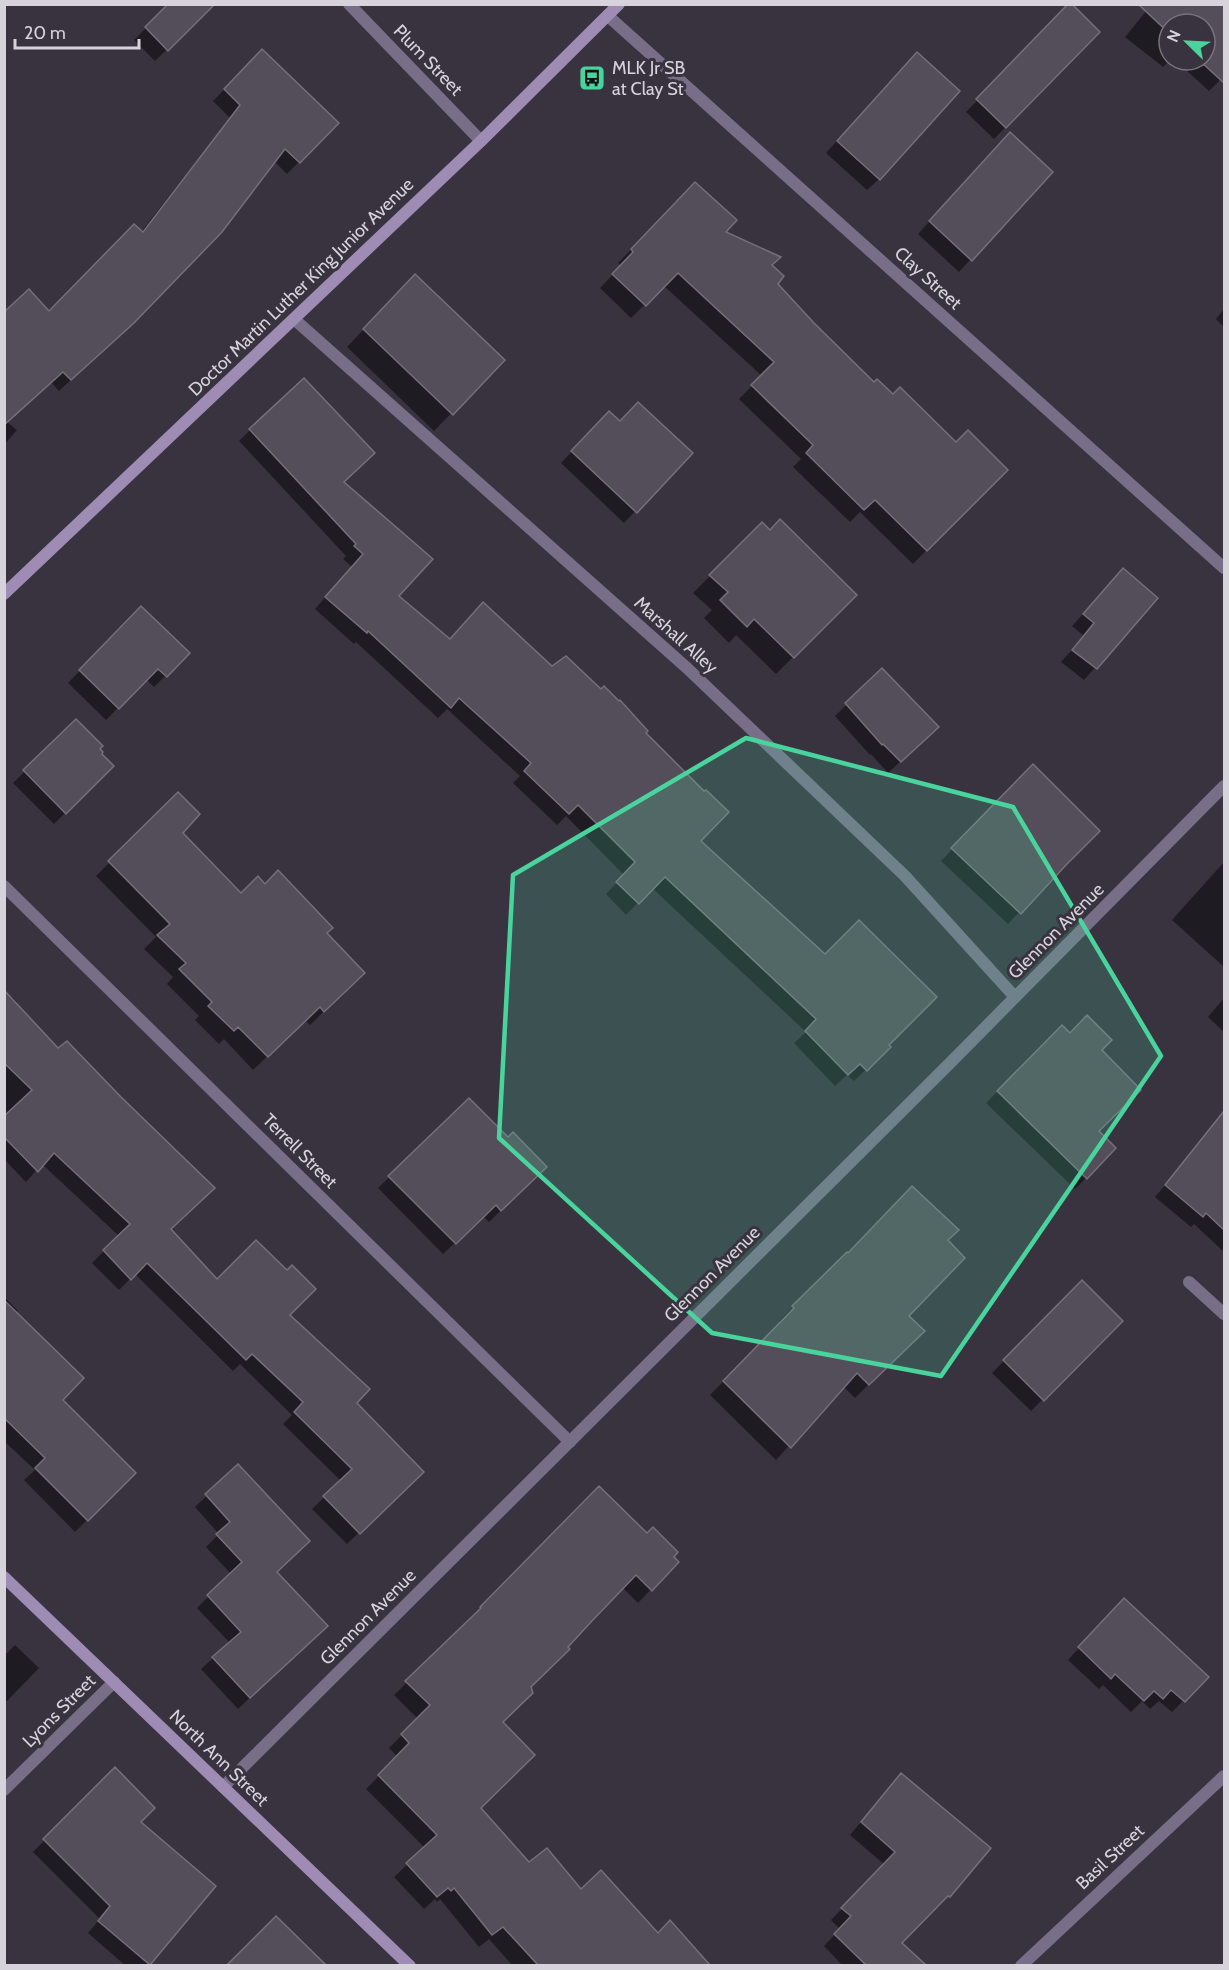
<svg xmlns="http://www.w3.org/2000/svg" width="1229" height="1970" viewBox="0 0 1229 1970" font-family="Cabin,sans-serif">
<rect width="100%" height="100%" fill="#393340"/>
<g fill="#0007">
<polygon points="170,4 213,4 155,61 134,40"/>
<polygon points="1152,4 1224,4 1224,76 1209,91 1175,60 1205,60 1205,24 1169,24 1170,60 1163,67 1125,37"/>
<polygon points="1070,5 1098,32 994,139 966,112"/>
<polygon points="262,51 337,123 287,174 274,161 120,335 59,391 51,382 7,422 17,430 4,445 4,314 49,313 141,232 230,118 213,101"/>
<polygon points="905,65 879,179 867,190 826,153"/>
<polygon points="998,146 1051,172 959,272 918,234"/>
<polygon points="695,184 723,232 771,265 776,284 813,324 874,384 956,444 1005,470 913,564 860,512 850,522 793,467 801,459 739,399 762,376 664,286 631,318 600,288 621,266 618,263"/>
<polygon points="398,293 503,360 434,431 347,347"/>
<polygon points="1224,309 1224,327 1216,319"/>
<polygon points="597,425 690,453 624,523 561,463"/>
<polygon points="250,430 342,483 397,596 449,640 483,604 552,668 644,733 699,841 889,1047 854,1081 847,1075 835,1086 794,1043 806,1032 652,888 626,915 606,894 624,875 566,816 557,825 513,783 520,776 447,709 438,718 356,642 354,644 315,609 352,567 343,559 346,556 239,441"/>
<polygon points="762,524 770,531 855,595 776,674 736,635 729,643 704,618 712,610 693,593"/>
<polygon points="1112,582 1156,599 1084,680 1061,662 1084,636 1072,626"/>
<polygon points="141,608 188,653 154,687 146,679 106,720 68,683"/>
<polygon points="882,670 925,738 888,773 871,754 870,755 835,716"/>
<polygon points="76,721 98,749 99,754 112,766 54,824 13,783"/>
<polygon points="1021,777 1062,866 1008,924 941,861"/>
<polygon points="178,794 181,833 241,895 325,934 349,987 310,1025 305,1020 253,1070 224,1039 219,1044 195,1020 199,1016 167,984 173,977 144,949 156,937 96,876"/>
<polygon points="1224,862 1224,967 1172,920"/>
<polygon points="4,990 17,1002 15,1004 169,1229 217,1282 288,1315 355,1403 422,1472 347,1544 312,1509 341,1481 283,1424 292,1415 240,1364 233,1371 135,1274 119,1290 92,1263 119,1236 42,1164 26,1182 4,1159"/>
<polygon points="1224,998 1224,1032 1208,1017"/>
<polygon points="1062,1027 1069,1035 1100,1050 1097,1131 1086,1178 1075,1189 986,1103"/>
<polygon points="469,1100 508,1139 545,1167 489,1222 483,1216 443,1254 378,1188"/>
<polygon points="1218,1123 1224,1128 1224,1252 1194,1224 1191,1227 1155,1197"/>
<polygon points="946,1240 907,1316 922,1331 855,1398 843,1386 776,1460 710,1395 781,1323 779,1321 847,1254"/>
<polygon points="1082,1282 1121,1321 1031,1411 992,1373"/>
<polygon points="4,1297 18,1311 16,1313 61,1400 134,1473 75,1532 24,1480 35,1470 4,1441"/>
<polygon points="238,1466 276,1572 314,1637 238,1709 201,1669 230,1643 197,1608 231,1574 206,1547 219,1534 195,1507"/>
<polygon points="599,1488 677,1562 638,1603 622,1587 529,1687 501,1723 479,1808 529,1864 658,1935 699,1955 689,1966 513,1966 489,1939 479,1947 440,1899 437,1902 435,1899 424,1909 394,1877 425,1848 366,1789 398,1757 389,1748 418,1719 394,1695 469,1622 468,1621"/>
<polygon points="1112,1612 1207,1677 1172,1712 1159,1701 1150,1709 1142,1701 1131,1712 1103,1685 1099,1689 1068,1660"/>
<polygon points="15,1645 39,1668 4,1704 4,1656"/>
<polygon points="115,1769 139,1822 214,1886 147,1966 126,1966 88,1933 100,1919 33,1852"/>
<polygon points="901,1775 988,1848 949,1896 937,1908 935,1907 900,1943 916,1957 908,1966 843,1966 824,1946 840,1929 831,1920 885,1865 850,1835"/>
<polygon points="276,1919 324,1966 229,1966"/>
</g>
<g fill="#544e5b" stroke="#756f7d" stroke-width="1.5">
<polygon points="168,4 215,4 168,51 145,27"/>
<polygon points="1068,4 1072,4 1100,32 1006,128 976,99"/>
<polygon points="1138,4 1224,4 1224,83 1199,60 1205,60 1205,24 1169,24 1169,33"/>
<polygon points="262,49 339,123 300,163 285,149 222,232 134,323 71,380 63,372 4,425 4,312 29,289 49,311 134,224 143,232 240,105 224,89"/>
<polygon points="917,52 960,91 880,180 837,141"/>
<polygon points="1010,132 1053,172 972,261 929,221"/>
<polygon points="695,182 737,220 726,232 781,257 772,265 784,276 778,284 814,323 874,382 877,379 893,394 900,387 956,442 968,430 1008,470 927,551 875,500 864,510 806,453 813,445 751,385 774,362 678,273 646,306 612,274 633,252 631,249"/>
<polygon points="415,274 505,360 453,415 363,329"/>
<polygon points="304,378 375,453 344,482 433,559 399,596 450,639 483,602 552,666 566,656 601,689 604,686 619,701 620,700 648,731 646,733 704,791 706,790 729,812 701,841 825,954 859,920 937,997 889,1045 891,1047 867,1071 860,1064 848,1075 805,1031 816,1019 665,877 639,904 616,882 635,862 578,805 569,814 524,771 531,763 459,698 451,708 368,631 367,633 325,597 363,554 354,546 356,544 249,429"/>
<polygon points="638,402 693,453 637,513 571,451 609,411 620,421"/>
<polygon points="780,519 857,595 794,658 754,619 747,627 720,600 728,592 709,575 762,522 770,530"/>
<polygon points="1123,568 1158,598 1097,669 1072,650 1094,623 1083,614"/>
<polygon points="141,606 190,653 167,677 158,669 119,709 79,670"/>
<polygon points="882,668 939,727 901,762 883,744 882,745 845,703"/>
<polygon points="76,719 103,746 100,749 103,752 102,754 114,766 66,814 23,770"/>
<polygon points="1033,764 1100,831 1066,865 1021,914 951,848"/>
<polygon points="178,792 200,814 183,833 241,893 258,876 265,884 278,870 333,928 327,933 365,973 324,1012 320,1007 268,1057 238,1027 234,1031 208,1006 212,1002 179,969 186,963 157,935 170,924 108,861"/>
<polygon points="4,990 58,1048 67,1041 121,1097 215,1188 171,1229 217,1279 256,1240 287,1270 292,1265 316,1289 290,1315 370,1389 357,1403 424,1472 360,1534 323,1496 352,1469 294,1412 303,1402 252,1354 246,1360 147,1263 131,1280 103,1250 130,1224 54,1153 38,1172 4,1137 4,1116 32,1090 4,1063"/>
<polygon points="1087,1015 1112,1040 1102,1050 1141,1090 1099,1131 1116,1148 1087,1179 997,1091 1062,1025 1070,1033"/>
<polygon points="469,1098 508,1137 513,1132 547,1167 501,1211 496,1205 456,1244 388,1176"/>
<polygon points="1224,1111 1224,1230 1206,1213 1203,1217 1165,1185"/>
<polygon points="912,1186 959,1230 948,1240 965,1258 909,1316 925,1331 869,1385 857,1373 791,1448 723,1381 794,1308 792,1306 847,1252 848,1253"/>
<polygon points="1082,1280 1123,1321 1044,1401 1003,1360"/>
<polygon points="4,1300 84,1378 63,1400 136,1473 88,1521 35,1468 45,1458 4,1418"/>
<polygon points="238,1464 310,1541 277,1572 328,1626 250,1698 212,1657 241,1632 207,1595 242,1562 216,1534 230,1522 205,1494"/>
<polygon points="599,1486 647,1533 653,1527 678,1552 674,1557 679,1562 652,1591 636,1575 591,1622 568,1647 570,1649 531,1687 533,1693 503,1722 535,1755 481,1808 529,1862 547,1848 581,1889 601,1870 658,1933 670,1920 710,1965 538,1965 503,1927 492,1935 454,1888 451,1891 448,1888 437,1897 406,1863 437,1835 378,1775 409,1743 401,1734 430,1705 405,1681 481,1608 480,1607"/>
<polygon points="1124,1598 1209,1677 1185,1702 1171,1690 1163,1699 1154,1691 1144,1701 1115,1674 1111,1679 1078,1647"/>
<polygon points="115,1767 155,1808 141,1822 216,1886 150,1965 98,1921 110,1906 43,1839"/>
<polygon points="901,1773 991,1848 950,1897 948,1896 902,1943 926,1965 866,1965 834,1934 851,1916 841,1908 895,1852 861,1822"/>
<polygon points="276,1916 326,1965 227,1965"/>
</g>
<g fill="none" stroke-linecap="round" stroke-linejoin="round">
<g stroke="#796e87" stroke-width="12">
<polyline points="349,4 481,141"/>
<polyline points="608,16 1224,568"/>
<polyline points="294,319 687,668 905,876 1015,997"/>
<polyline points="4,886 570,1442"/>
<polyline points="1189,1282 1224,1314"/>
<polyline points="223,1787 951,1062 1224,786"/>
<polyline points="4,1790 114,1682"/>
<polyline points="1021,1966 1224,1776"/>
</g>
<g stroke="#9f8cb4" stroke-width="12">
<polyline points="4,594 481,141 619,4"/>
<polyline points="4,1577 410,1966"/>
</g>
</g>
<path fill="#49d49d" fill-opacity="0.2" stroke="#49d49d" stroke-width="4.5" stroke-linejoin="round" d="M746,738L1013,807L1161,1056L941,1376L712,1333L499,1138L513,875Z"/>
<defs>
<symbol id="bus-square" viewBox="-11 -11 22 22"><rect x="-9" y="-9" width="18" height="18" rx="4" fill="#49d49d" stroke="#393340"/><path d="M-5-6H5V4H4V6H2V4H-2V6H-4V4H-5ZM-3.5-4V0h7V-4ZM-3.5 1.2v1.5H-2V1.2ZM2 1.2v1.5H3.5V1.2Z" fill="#111"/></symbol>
</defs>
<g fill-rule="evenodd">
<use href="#bus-square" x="577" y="63" width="30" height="30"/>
</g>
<g text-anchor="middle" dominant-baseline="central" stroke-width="6" stroke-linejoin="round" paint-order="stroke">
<g font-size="18" fill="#d6d3db" stroke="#393340">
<text transform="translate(428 60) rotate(46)">Plum Street</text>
<text transform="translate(928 278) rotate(42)">Clay Street</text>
<text transform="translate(301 287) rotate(-44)">Doctor Martin Luther King Junior Avenue</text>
<text transform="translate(676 635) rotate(42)">Marshall Alley</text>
<text transform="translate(1056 931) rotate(-45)">Glennon Avenue</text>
<text transform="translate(300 1151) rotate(45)">Terrell Street</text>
<text transform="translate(712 1274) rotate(-45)">Glennon Avenue</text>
<text transform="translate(368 1617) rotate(-45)">Glennon Avenue</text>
<text transform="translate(59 1711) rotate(-45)">Lyons Street</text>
<text transform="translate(219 1758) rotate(44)">North Ann Street</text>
<text transform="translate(1110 1857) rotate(-43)">Basil Street</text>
</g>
<g font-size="18" fill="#d6d3db" stroke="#393340" text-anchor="start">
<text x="612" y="68">MLK Jr SB<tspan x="612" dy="21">at Clay St</tspan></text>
</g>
</g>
<rect width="1229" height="1970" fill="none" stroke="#d6d3db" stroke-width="12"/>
<g transform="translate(1187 42) rotate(294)"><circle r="28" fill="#393340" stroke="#78737e" stroke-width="1.5"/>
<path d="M0-4.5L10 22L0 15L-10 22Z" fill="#49d49d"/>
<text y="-9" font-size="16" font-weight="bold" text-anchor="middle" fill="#d6d3db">N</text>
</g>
<path d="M15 39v9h124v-9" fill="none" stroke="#d6d3db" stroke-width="3"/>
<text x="24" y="39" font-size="18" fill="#d6d3db" stroke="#393340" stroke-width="4.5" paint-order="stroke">20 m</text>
</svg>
